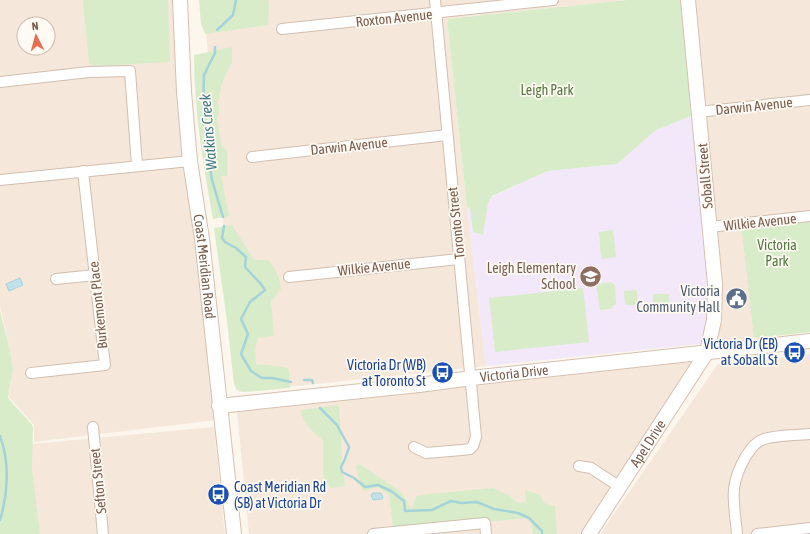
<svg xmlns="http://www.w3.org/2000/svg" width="810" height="534" viewBox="0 0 810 534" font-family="'Asap Condensed',sans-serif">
<rect width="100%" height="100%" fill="#fdf6ec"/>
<g fill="#f5e8da" fill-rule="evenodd">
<path d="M0,0H175L216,420L34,442V425L9,397L13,370L10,350L0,306ZM24,24H48V48H24Z"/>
<polygon points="203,0 627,0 447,19 467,208 486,366 239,392"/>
<polygon points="684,0 810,0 810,332 711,343 694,115"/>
<polygon points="810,354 810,534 600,534 718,364"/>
<polygon points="697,361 582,534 249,534 237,412"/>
<polygon points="214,427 225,534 0,534 0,447"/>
</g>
<polygon fill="#f3e8fa" points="694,115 711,343 486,366 467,208 548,171 617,164 656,130"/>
<g fill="#d8ecc9">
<polygon points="83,0 168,0 170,62 94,66 89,64"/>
<polygon points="199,0 268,0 269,4 268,25 205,34 201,24"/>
<polygon points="627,0 684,0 694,115 656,130 617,164 548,171 492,196 488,203 483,235 473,232 470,207 467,208 447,19"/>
<path d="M232,47V62L223,80L218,101L219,112L217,118L221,144L227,152V176H221L229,216L213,219C203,165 194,109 194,55Z"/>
<polygon points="810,216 810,332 754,338 741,223"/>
<path d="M232,225L254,260H268C277,270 279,276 281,289L271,301L274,336L258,338L255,349L256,364L285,367L289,370L290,388L244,392L237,390L234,384L227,321L214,228Z"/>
<polygon points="613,230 616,257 601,259 599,232"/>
<polygon points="611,282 615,285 616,304 610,309 600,310 596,284"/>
<polygon points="583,288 589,342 495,352 489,298"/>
<polygon points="637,290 637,305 625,305 624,291"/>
<polygon points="653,294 669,294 669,311 653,310"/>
<polygon points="0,311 10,350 13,370 8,398 33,426 32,469 40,534 0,534"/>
<path d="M339,405L342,458L340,470L344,477L345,486L330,488L323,475V441C314,432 302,423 301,410Z"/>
<polygon points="359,464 400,491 411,508 413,507 416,496 428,494 493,488 508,495 518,503 526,502 525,490 540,495 544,503 555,506 557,534 533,534 531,518 494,521 475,518 393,527 389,494 377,487 366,491 361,488 356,466"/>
</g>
<g fill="#bfe3e8" stroke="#a5d3da">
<polygon points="20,278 23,285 9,291 6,284"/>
<polygon points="373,493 381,493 383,498 382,499 373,500 371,495"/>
</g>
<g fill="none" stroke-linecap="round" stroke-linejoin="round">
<g stroke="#a5d3da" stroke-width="2.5">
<polyline points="217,30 233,15 236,0"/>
<polyline points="215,47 215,53 204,75 203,107 206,140 212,180 223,217"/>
<polyline points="224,226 222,238 225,242 236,248 246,257 245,267 260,283 265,290 250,302 241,319 248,334 241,354 251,371 262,378 272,378 291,382"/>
<polyline points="304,380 312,380 313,383"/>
<polyline points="320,408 337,425 349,447 345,459 341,467 342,472 354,478 365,487 378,485 391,491 404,501 405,511 432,510 451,501 461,503 477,502 494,509 518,513 529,518 542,531 542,534"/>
<path d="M0,436C10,463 8,494 0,520"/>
</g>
<defs>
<g id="street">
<polyline points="282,29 553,0"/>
<polyline points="0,82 89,72 130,71 137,166"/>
<polyline points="698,112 810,100"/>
<polyline points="252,157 447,135"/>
<polyline points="0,180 190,161"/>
<polyline points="709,227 810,216"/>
<polyline points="289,277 459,259"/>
<polyline points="56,279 95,275"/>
<polyline points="31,373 105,365 83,171"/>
<polyline points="93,427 103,534"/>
<polyline points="414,447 426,453 462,450 470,449 473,446 476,437 435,0"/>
<polyline points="579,466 591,468 620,487"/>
<polyline points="373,534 485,523 486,534"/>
<path d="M737,534C734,500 728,487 746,456C751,449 755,442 764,439C775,435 798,435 810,434"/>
<polyline points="757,534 810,528"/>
</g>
<g id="secondary">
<path id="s1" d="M180,0L184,92L190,161L202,239L234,534"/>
<path id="s2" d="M219,406L419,385L480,377L810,341"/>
<path id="s3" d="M589,534L707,352L714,320L715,284L688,0"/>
</g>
</defs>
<use href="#street" stroke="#d1beb0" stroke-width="12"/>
<use href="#secondary" stroke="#d6c0b0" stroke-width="16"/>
<use href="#street" stroke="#fff" stroke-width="10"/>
<use href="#secondary" stroke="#fff" stroke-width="14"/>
</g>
<defs>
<symbol id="school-disc" viewBox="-11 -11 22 22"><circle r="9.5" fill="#8d6e63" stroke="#fffaf3"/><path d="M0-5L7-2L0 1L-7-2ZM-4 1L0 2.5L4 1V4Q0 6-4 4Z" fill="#fff"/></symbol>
<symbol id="civic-disc" viewBox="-11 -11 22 22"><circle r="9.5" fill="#5c6f8a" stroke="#fffaf3"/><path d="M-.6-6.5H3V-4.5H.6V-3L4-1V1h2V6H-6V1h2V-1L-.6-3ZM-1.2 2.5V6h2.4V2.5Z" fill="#fff"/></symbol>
<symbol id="bus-disc" viewBox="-11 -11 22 22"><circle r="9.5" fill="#1a4fb4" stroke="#fffaf3"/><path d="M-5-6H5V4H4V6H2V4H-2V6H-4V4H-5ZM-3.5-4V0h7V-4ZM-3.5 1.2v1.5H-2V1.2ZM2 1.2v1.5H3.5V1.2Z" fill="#fff"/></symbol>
</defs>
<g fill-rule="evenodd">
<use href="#school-disc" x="578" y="264" width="25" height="25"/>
<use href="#civic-disc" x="724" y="286" width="25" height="25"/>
<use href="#bus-disc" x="782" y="340" width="25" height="25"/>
<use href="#bus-disc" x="430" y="360" width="25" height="25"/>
<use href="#bus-disc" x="206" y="482" width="25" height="25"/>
</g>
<g text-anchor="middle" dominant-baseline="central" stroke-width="3.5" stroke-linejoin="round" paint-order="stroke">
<g font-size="14" fill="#7a5c4d" stroke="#fffaf3">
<text transform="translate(394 18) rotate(-6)">Roxton Avenue</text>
<text transform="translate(754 106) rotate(-6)">Darwin Avenue</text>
<text transform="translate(349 146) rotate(-6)">Darwin Avenue</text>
<text transform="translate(705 176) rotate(-95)">Soball Street</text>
<text transform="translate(760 222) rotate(-6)">Wilkie Avenue</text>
<text transform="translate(456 223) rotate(-96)">Toronto Street</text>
<text stroke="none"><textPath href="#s1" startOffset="268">Coast Meridian Road</textPath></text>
<text transform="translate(374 267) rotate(-6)">Wilkie Avenue</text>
<text transform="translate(98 305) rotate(-96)">Burkemont Place</text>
<text stroke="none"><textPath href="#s2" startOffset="297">Victoria Drive</textPath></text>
<text stroke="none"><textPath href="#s3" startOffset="108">Apel Drive</textPath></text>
<text transform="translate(98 481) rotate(-96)">Sefton Street</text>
</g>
<g font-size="14" fill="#537a41" stroke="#fffaf3">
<text x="547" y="90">Leigh Park</text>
<text x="777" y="245">Victoria<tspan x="777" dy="16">Park</tspan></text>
</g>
<g font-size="14" fill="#785e54" stroke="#fffaf3" text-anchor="end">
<text x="576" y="268">Leigh Elementary<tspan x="576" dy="16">School</tspan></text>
</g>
<g font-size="14" fill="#4e5e75" stroke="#fffaf3" text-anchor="end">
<text x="720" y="291">Victoria<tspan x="720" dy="16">Community Hall</tspan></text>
</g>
<g font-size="14" fill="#164399" stroke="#fffaf3" text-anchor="end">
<text x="778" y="344">Victoria Dr (EB)<tspan x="778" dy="16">at Soball St</tspan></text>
<text x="426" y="365">Victoria Dr (WB)<tspan x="426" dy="16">at Toronto St</tspan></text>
<text x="234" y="487" text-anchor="start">Coast Meridian Rd<tspan x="234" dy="16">(SB) at Victoria Dr</tspan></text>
</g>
<g font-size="15" font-style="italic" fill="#437c86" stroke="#fffaf3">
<text transform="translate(208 132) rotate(-95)">Watkins Creek</text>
</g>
</g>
<g transform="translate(36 36) rotate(354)"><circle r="19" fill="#fffaf3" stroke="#cabbb1"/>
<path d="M0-3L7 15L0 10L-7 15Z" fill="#e76f51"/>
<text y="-6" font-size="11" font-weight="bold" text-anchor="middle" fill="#7a5c4d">N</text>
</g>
</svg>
